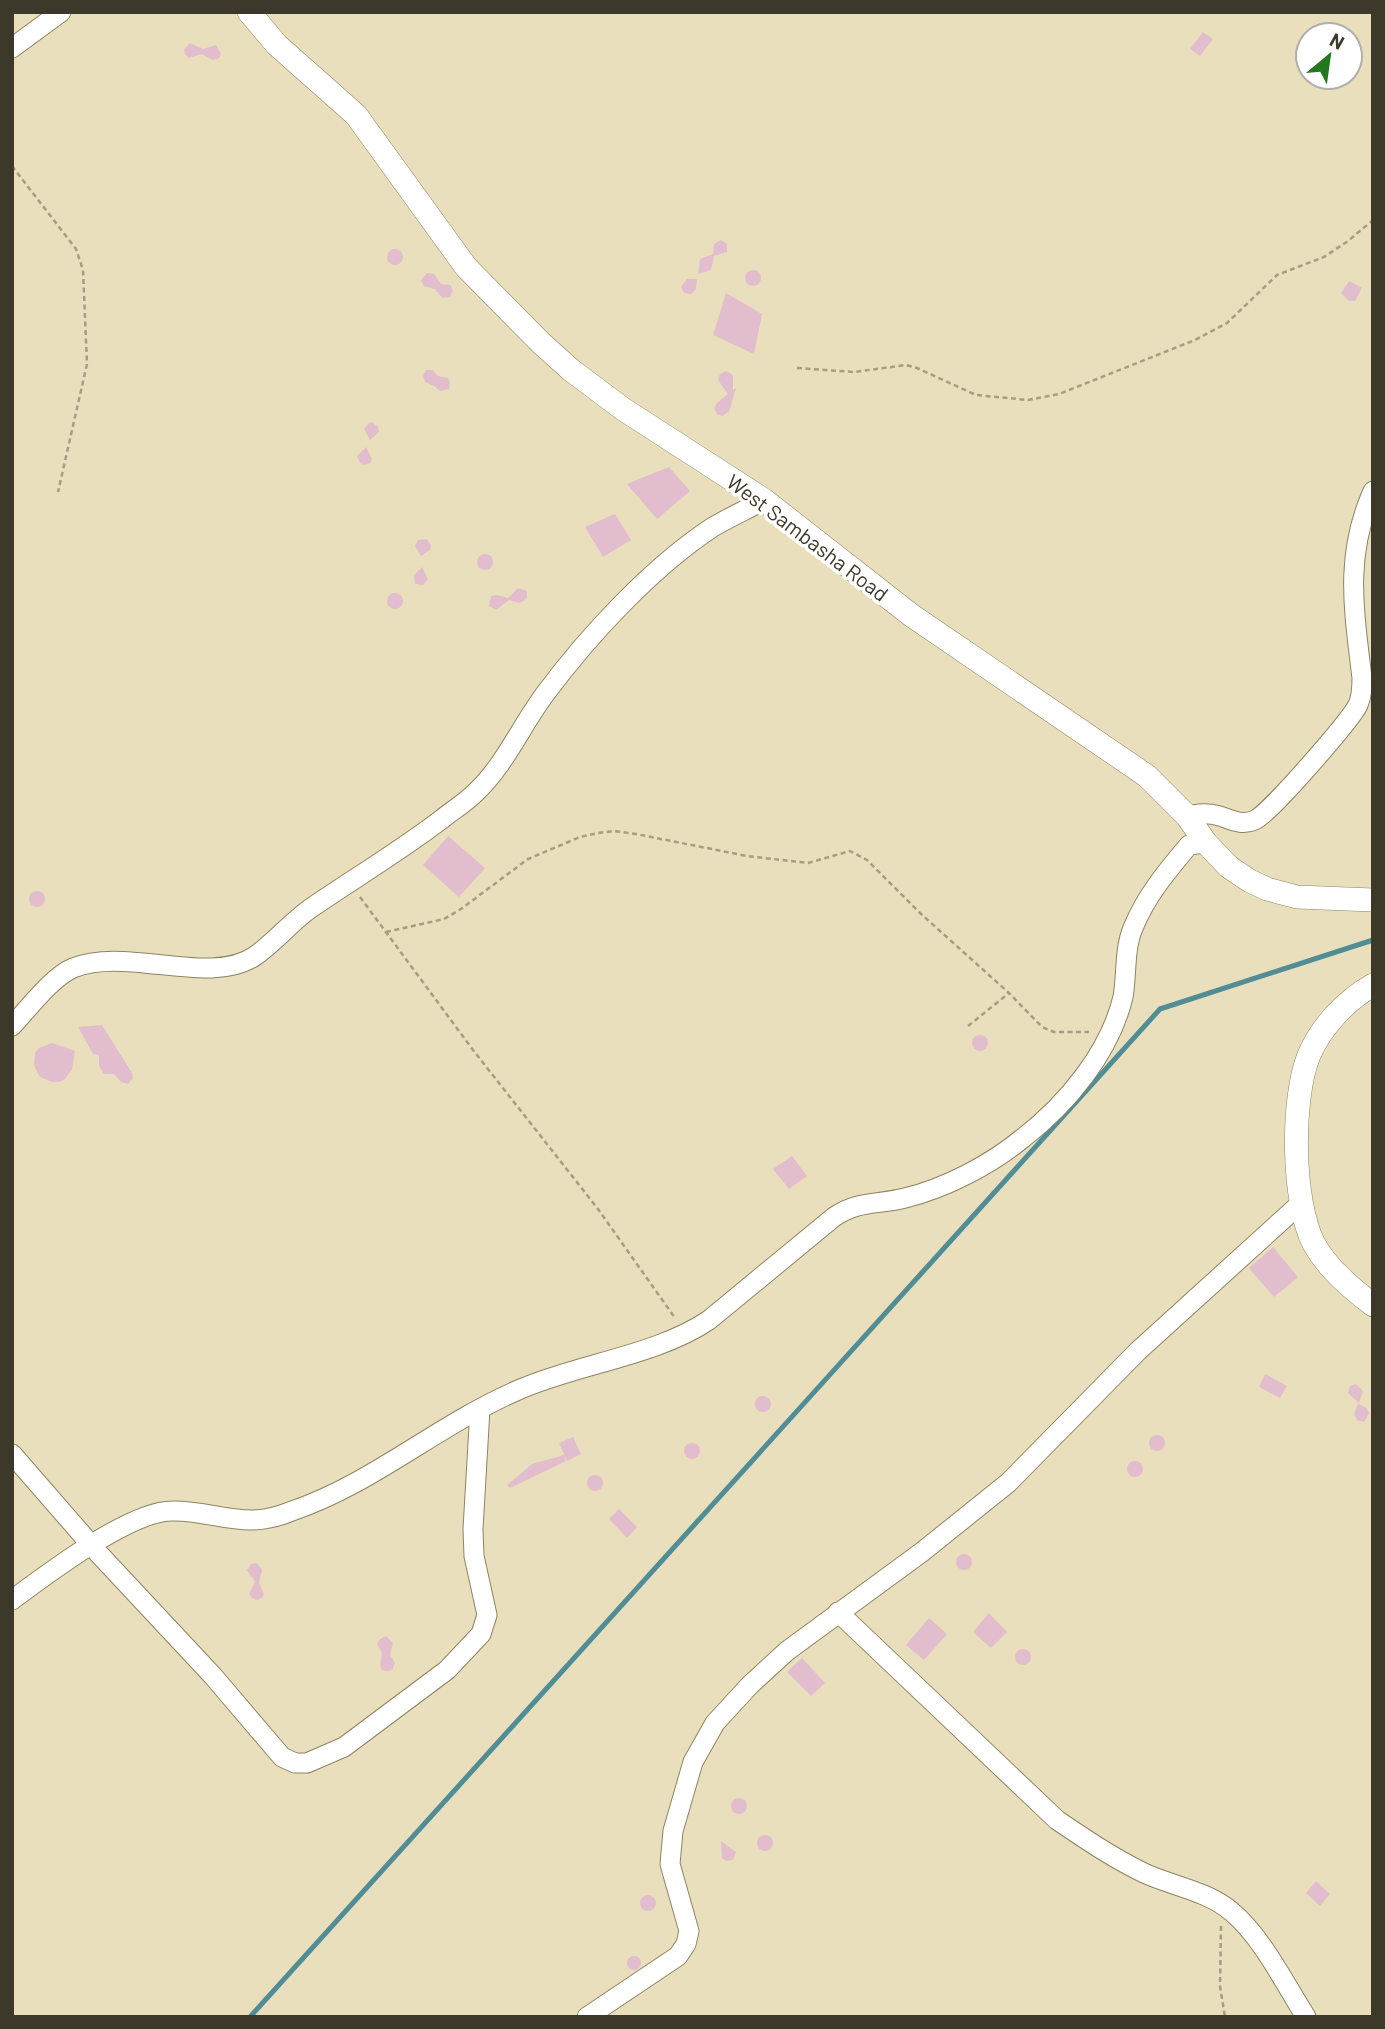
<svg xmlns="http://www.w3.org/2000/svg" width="1385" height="2029" viewBox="0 0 1385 2029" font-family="Barlow,sans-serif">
<rect width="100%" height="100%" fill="#e9dfbc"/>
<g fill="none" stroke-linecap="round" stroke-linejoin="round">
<polyline stroke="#508d96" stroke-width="5" points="250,2017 1160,1009 1373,940"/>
</g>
<g fill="#e2bdcd">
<polygon points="1203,32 1213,39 1200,56 1190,49"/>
<polygon points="190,43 203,49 216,45 221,54 219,58 213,60 201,54 189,58 185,54 184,49"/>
<polygon points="721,240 727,244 727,252 714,256 711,270 698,274 700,259 713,254 714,244"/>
<circle cx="395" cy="257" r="8"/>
<circle cx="753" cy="278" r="8"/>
<polygon points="427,273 434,274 441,284 450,285 453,290 450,297 442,298 435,289 424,286 421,280"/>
<polygon points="687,279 697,279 696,289 691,294 684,293 681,287"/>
<polygon points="1349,281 1362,288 1355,301 1349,301 1341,293"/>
<polygon points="726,293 762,314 754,354 713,335"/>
<polygon points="426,370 433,370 438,376 448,378 450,383 449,389 440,391 434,386 425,382 423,376"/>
<polygon points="726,371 733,375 733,390 736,388 729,412 722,416 717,414 714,408 717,403 728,394 718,380 720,374"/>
<polygon points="372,422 378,427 379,432 370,440 364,429 368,424"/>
<polygon points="366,447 372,459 370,463 364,465 360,463 357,456"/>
<polygon points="669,467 690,491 657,519 627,484"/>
<polygon points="615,514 631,540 603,557 585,527"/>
<polygon points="426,539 431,545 430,550 421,556 415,546 418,540"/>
<circle cx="485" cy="562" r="8"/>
<polygon points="422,567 428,579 423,585 415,584 414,575"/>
<polygon points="518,588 527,591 527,597 524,601 519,603 509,600 496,610 489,606 491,596 497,595 508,598"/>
<circle cx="395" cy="601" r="8"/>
<polygon points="448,836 485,868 459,897 423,865"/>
<circle cx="37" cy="899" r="8"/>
<polygon points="102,1025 132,1073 133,1078 128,1084 121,1082 114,1074 104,1074 99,1066 99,1055 93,1054 78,1027"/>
<circle cx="980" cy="1043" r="8"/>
<polygon points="52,1043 75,1051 72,1069 65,1079 59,1082 52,1082 40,1077 34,1066 35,1053 39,1048"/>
<polygon points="792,1156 807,1176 789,1189 773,1169"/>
<polygon points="1273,1247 1298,1277 1274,1297 1249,1268"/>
<polygon points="1265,1374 1287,1386 1280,1398 1259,1387"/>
<polygon points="1356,1384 1363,1391 1359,1403 1348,1393 1350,1386"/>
<circle cx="763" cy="1404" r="8"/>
<polygon points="1358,1404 1367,1408 1369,1413 1364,1422 1357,1420 1354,1414"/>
<circle cx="1157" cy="1443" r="8"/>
<polygon points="573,1437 581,1454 567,1461 559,1443"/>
<circle cx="692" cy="1451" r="8"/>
<polygon points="564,1455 566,1461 510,1488 507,1485 532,1464"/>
<circle cx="1135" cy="1469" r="8"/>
<circle cx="595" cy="1483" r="8"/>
<polygon points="619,1509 637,1527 627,1538 609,1519"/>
<circle cx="964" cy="1562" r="8"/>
<polygon points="257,1563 262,1570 259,1583 264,1594 262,1598 257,1600 252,1598 249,1594 255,1582 247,1570 251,1564"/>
<polygon points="989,1613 1007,1632 991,1648 973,1632"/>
<polygon points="929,1618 947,1634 924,1660 906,1645"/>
<polygon points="386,1636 393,1643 390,1655 395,1663 392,1670 387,1671 382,1670 380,1665 382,1653 377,1644 380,1639"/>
<circle cx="1023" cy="1657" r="8"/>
<polygon points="802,1658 825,1683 811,1696 787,1672"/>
<circle cx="739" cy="1806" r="8"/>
<circle cx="765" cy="1843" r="8"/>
<polygon points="721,1841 736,1852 733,1860 726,1861 722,1858"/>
<polygon points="1316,1881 1330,1894 1320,1906 1306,1893"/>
<circle cx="648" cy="1903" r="8"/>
<circle cx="634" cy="1963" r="7"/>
</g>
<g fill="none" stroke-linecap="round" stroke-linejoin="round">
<defs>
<g id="minor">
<polyline points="12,48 61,12"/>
<path d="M1187,816C1194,815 1201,813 1208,814C1225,814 1237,828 1255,820C1270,813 1349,722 1358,705C1362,696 1362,688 1362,678C1354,610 1344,556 1373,491"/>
<path d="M12,1026C28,1009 52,977 73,968C126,946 210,987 255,956C275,942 291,922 311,908C355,878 400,851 442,819C453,810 465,803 475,793C505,765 521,726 545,694C588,636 652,567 713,527C730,517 748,509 764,500"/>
<polyline points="12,1454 99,1554 213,1676 282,1757 295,1763 307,1763 344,1747 447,1670 481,1634 487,1615 474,1556 473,1529 480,1409"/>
<path d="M12,1600C47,1574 130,1511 172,1511C198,1510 224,1520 251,1520C264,1520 280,1516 292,1511C372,1484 438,1425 516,1391C576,1364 656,1356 709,1320L834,1217C859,1200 878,1205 905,1198C946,1188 990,1165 1023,1138C1067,1104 1110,1052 1123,997C1127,975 1124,949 1133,928C1146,896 1167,871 1189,845L1206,843"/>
<path d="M838,1612L1057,1820C1085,1839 1113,1858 1144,1873C1172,1886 1208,1891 1232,1912C1262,1937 1285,1984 1306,2017"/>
<polyline points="587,2017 678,1956 686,1944 689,1931 670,1864 673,1831 693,1762 715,1723 750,1685 787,1651 922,1552 1008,1483 1138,1351 1301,1203"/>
</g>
<g id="tertiary">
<polyline points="249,12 277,45 356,115 466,267 541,343 571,370 623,409 764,500 911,615 1147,776 1187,816 1206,843 1229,867 1250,881 1267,889 1297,897 1373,900"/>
<path d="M1373,985C1346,1000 1321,1027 1309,1055C1291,1099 1292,1202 1314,1244C1328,1269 1351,1288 1373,1305"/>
</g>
</defs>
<use href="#minor" stroke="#8d8463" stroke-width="21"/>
<use href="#tertiary" stroke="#8d8463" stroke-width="24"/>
<g stroke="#a69e83" stroke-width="2.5" stroke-dasharray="5 3.5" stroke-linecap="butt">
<polyline points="12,166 76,249 83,270 87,364 58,492"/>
<polyline points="797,368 854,372 906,365 917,368 976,395 1028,400 1059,394 1195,340 1227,323 1277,275 1324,257 1348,241 1373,220"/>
<polyline points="360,897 473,1050 598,1209 675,1318"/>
<polyline points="386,932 444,919 461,909 528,859 580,837 598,833 614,831 636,834 747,856 808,863 850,851 867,860 920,913 1009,993 1042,1027 1054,1032 1089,1032"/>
<polyline points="968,1026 1009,993"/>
<polyline points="1221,1926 1220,1986 1225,2017"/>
</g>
<use href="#minor" stroke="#fff" stroke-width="19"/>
<use href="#tertiary" stroke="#fff" stroke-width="23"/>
</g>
<g text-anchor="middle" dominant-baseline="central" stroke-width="7" stroke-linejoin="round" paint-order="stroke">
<g font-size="21" fill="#3c382a" stroke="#fff">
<text transform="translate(808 537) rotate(37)">West Sambasha Road</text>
</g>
</g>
<rect width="1385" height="2029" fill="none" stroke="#3c382a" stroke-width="28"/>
<g transform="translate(1329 56) rotate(29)"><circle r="33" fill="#ffffff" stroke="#b1afaa" stroke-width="2"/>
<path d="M0-5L12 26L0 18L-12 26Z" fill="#247721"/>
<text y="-10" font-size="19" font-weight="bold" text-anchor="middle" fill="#3c382a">N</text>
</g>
</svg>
